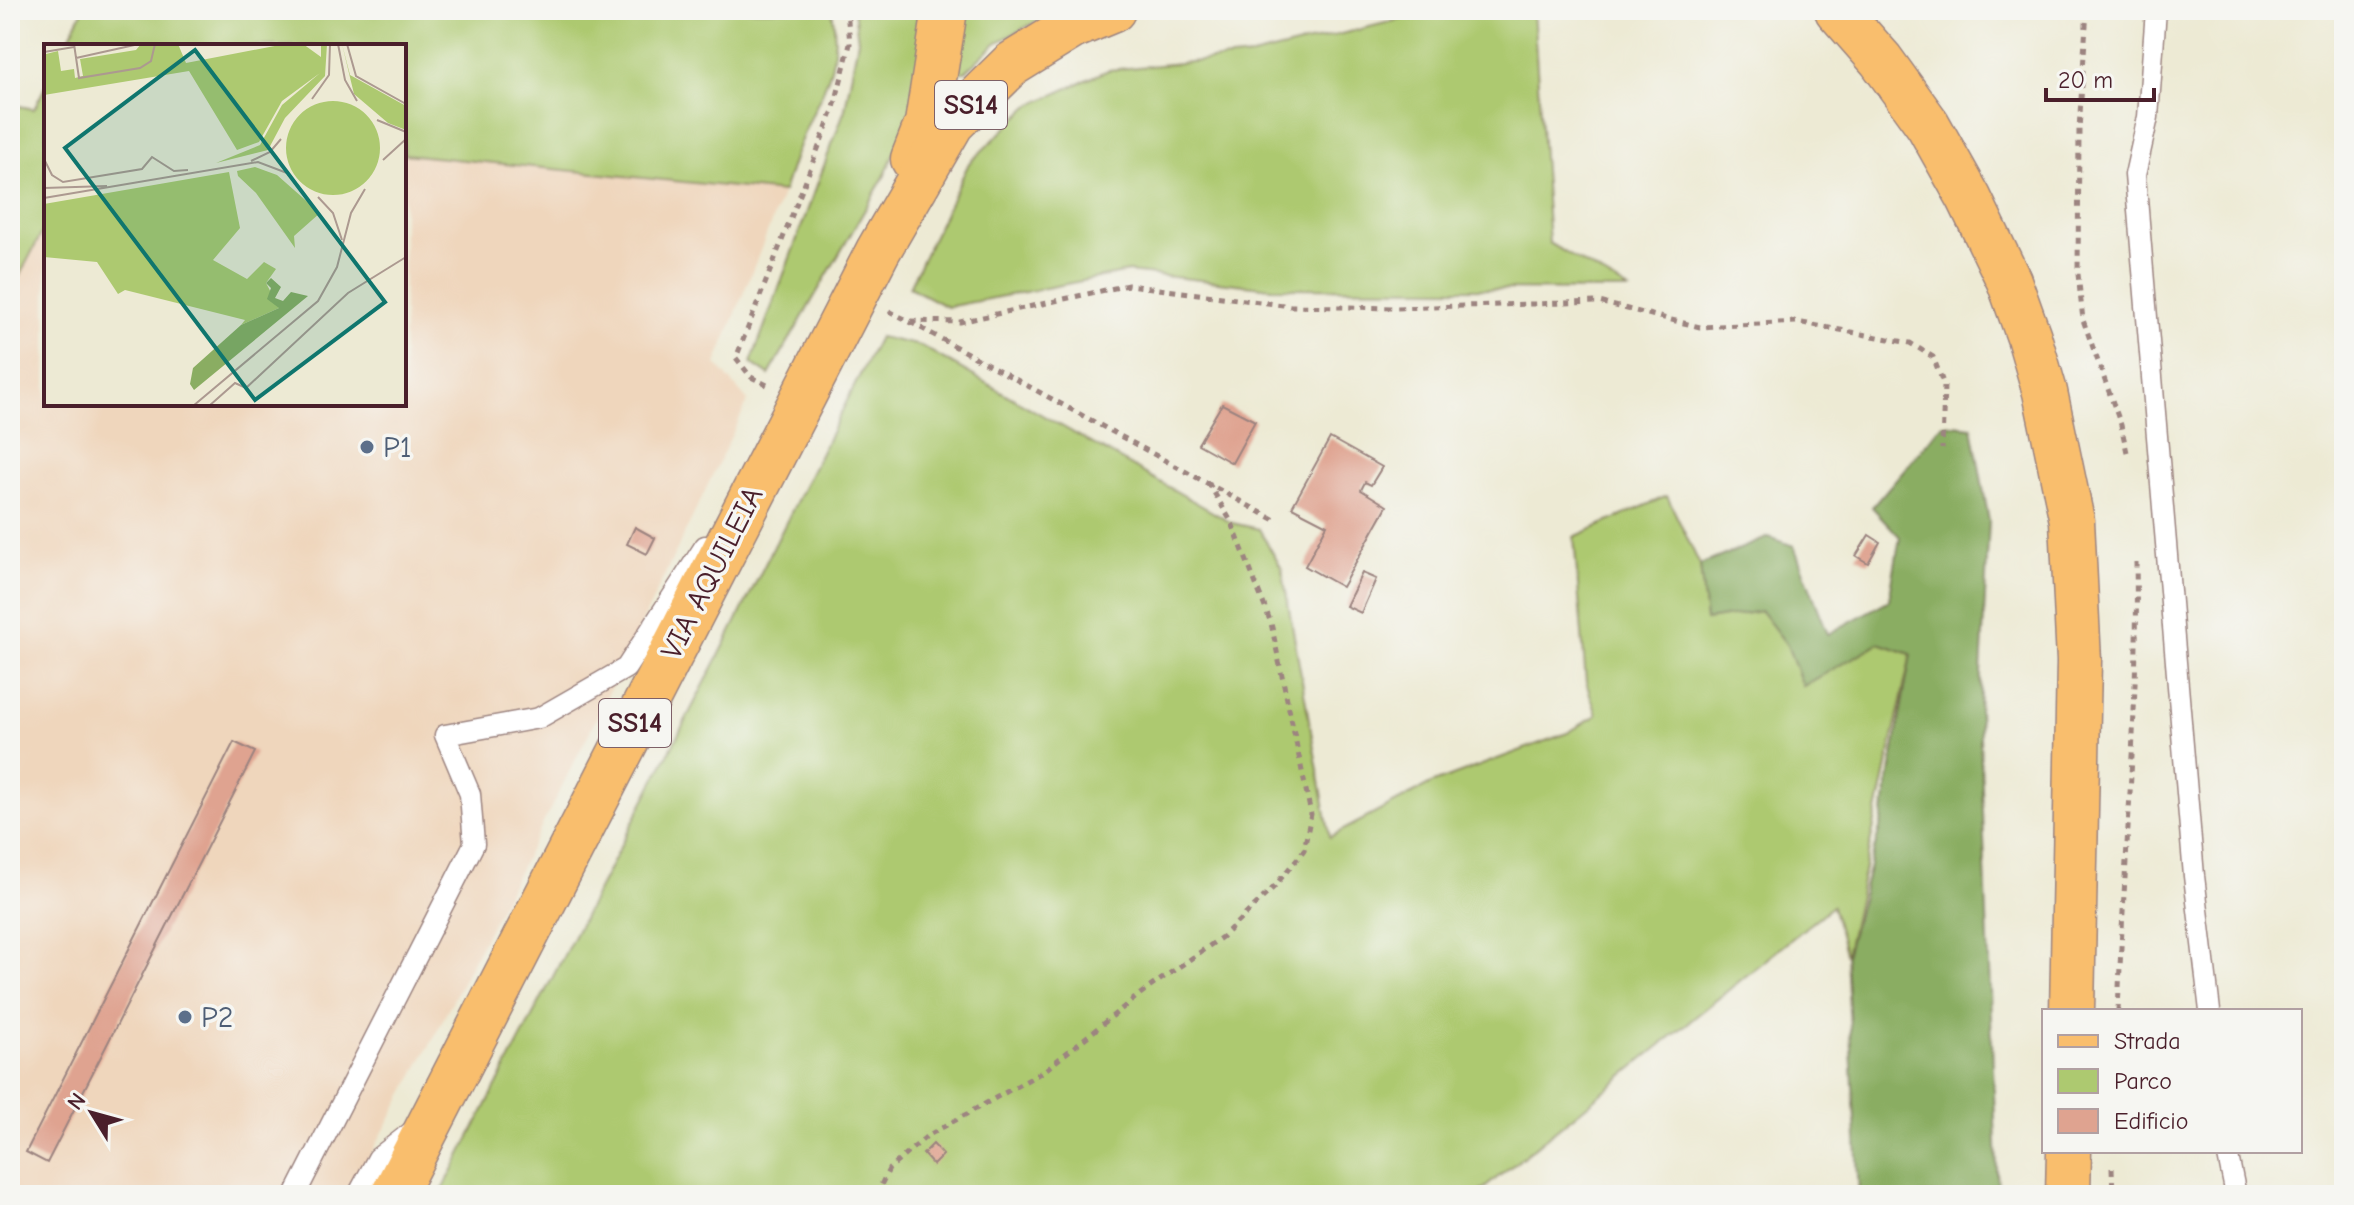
<svg xmlns="http://www.w3.org/2000/svg" width="2354" height="1205" viewBox="0 0 2354 1205" font-family="'Comic Neue',sans-serif">
<rect width="100%" height="100%" fill="#f6f6f2"/>
<filter id="ink" filterUnits="userSpaceOnUse"><feTurbulence type="fractalNoise" baseFrequency=".0125" numOctaves="2"/><feDisplacementMap in="SourceGraphic" scale="16" xChannelSelector="R" yChannelSelector="G"/><feConvolveMatrix kernelMatrix="1 2 1 2 8 2 1 2 1" color-interpolation-filters="sRGB"/></filter>
<filter id="wash" filterUnits="userSpaceOnUse"><feTurbulence type="fractalNoise" baseFrequency=".006" numOctaves="4" result="noise"/><feDisplacementMap in="SourceGraphic" scale="32" xChannelSelector="R" yChannelSelector="G"/><feGaussianBlur stdDeviation="1.8" result="paint"/><feColorMatrix in="noise" values="0 0 0 0 0 0 0 0 0 0 0 0 0 0 0 0 0 1.4 0 .05"/><feComposite in="paint" operator="in"/></filter>
<g filter="url(#wash)">
<rect width="100%" height="100%" fill="#edead4"/>
<polygon fill="#efd6bc" points="404,154 783,192 716,364 748,401 590,731 431,1043 349,1195 10,1195 10,294 46,225 46,404 404,404"/>
<g fill="#adc970" stroke="#7c744e" stroke-width="2">
<path d="M83,10H832C843,72 819,92 799,145C793,160 788,177 783,192L404,154V46H65Z"/>
<polygon points="854,10 927,10 918,96 885,175 769,375 751,363 845,109 858,40"/>
<polygon points="954,10 1058,10 996,43 965,72 958,72 954,64"/>
<polygon points="1438,10 1533,10 1549,243 1629,290 1272,288 1128,272 947,307 909,287 969,163 1029,106 1108,70 1252,56"/>
<polygon points="46,85 46,225 10,294 10,104 34,109"/>
<polygon points="879,337 921,346 1232,523 1259,529 1282,569 1330,837 1431,784 1567,733 1597,715 1586,682 1574,537 1667,496 1700,565 1706,620 1761,611 1787,645 1803,686 1879,643 1911,654 1846,956 1832,906 1476,1195 440,1195 724,646"/>
</g>
<polygon fill="#8aad62" stroke="#6a6646" stroke-width="2" points="1943,424 1972,427 1989,521 1979,711 1998,1195 1859,1195 1846,956 1881,824 1911,654 1879,643 1803,686 1787,645 1761,611 1706,620 1700,565 1769,537 1794,546 1828,634 1889,600 1900,537 1872,507"/>
<g id="blocks">
<g fill="#dfa390">
<polygon points="1222,404 1255,421 1232,463 1198,444"/>
<polygon points="1330,438 1382,467 1371,485 1365,482 1361,490 1387,506 1342,587 1305,566 1327,525 1292,507"/>
<polygon points="635,527 655,538 647,554 627,544"/>
<polygon points="1869,535 1880,542 1868,563 1856,556"/>
<polygon points="1362,573 1376,579 1361,613 1346,606"/>
<polygon points="234,742 255,752 47,1163 26,1152"/>
<polygon points="933,1144 943,1155 933,1165 923,1154"/>
</g>
</g>
</g>
<g filter="url(#ink)">
<use href="#blocks" fill-opacity="0" stroke="#9c8480" stroke-width="2"/>
<g fill="none" stroke-linecap="round" stroke-linejoin="round">
<defs>
<g id="service">
<polyline points="2156,10 2148,117 2135,175 2194,876 2210,1011"/>
<polyline points="2227,1151 2236,1195"/>
<polyline points="295,1195 474,844 470,794 445,735 539,718 626,668 705,546"/>
<polyline points="358,1195 378,1158 414,1130"/>
</g>
<g id="primary">
<polyline points="1837,10 1881,60 1928,125 1969,198 2009,281 2029,337 2045,392 2072,521 2079,661 2072,1011"/>
<polyline points="913,159 927,123 945,10"/>
<polyline points="393,1195 878,251 952,123 1012,64 1072,27 1113,10"/>
<polyline points="2068,1195 2069,1151"/>
</g>
</defs>
<use href="#service" stroke="#9c8480" stroke-width="23"/>
<use href="#primary" stroke="#9c8480" stroke-width="47"/>
<g stroke="#9c8480" stroke-width="5" stroke-dasharray="6 6" stroke-linecap="butt">
<polyline points="2087,10 2079,129 2078,274 2083,320 2121,425 2128,457"/>
<polyline points="889,311 909,321 960,322 1128,285 1291,306 1396,308 1599,302 1700,327 1797,322 1910,343 1933,357 1944,385 1942,449"/>
<polyline points="910,322 1275,520"/>
<polyline points="767,385 751,377 736,358 834,108 850,44 847,10"/>
<path d="M2118,1011C2124,861 2139,712 2136,562"/>
<polyline points="2112,1168 2113,1195"/>
<polyline points="876,1195 889,1169 927,1136 1044,1071 1140,994 1222,937 1274,887 1304,850 1311,814 1271,623 1232,523 1209,484"/>
</g>
<use href="#service" stroke="#fff" stroke-width="20"/>
<use href="#primary" stroke="#f9be6d" stroke-width="44"/>
</g>
</g>
<g fill="#5c6f8a" stroke="#f6f6f2" stroke-width="3">
<circle cx="367" cy="447" r="8"/>
<circle cx="185" cy="1017" r="8"/>
</g>
<g text-anchor="middle" dominant-baseline="central" stroke-width="7" stroke-linejoin="round" paint-order="stroke">
<g fill="#f6f6f2" stroke="#7e6067" stroke-width="2">
<rect x="935" y="81" width="72" height="48" rx="6"/>
<rect x="599" y="699" width="72" height="48" rx="6"/>
</g>
<g font-size="28" font-weight="bold" fill="#4a1f2b">
<text x="971" y="105">SS14</text>
<text x="635" y="723">SS14</text>
</g>
<g font-size="30" fill="#4e5e75" stroke="#f6f6f2" text-anchor="start">
<text x="383" y="447">P1</text>
<text x="201" y="1017">P2</text>
</g>
<g font-size="30" fill="#4a1f2b" stroke="#f6f6f2">
<text transform="translate(712 573) rotate(-63)">VIA AQUILEIA</text>
</g>
</g>
<g transform="translate(44 44)">
<rect width="362" height="362" fill="#edead4"/>
<path d="M97,0H134L142,19L241,0H259L277,13V0H283L281,32L241,74L224,106L172,119L216,101L238,61L276,29L238,57L215,98L193,106L145,27L0,51L2,10L14,7L17,27L30,25L31,34L39,32L36,15L92,6ZM298,0L306,31L362,62V86L344,79L310,50ZM242 104a47 47 0 1 1 94 0a47 47 0 1 1-94 0ZM211,123L233,131L276,169L250,192L251,204L212,149L194,132L193,127ZM185,128L196,184L169,216L203,235L220,218L232,225L222,239L235,264L197,281L201,276L81,246L74,250L53,218L0,213V160Z" fill="#adc970"/>
<path d="M227,234L237,243L231,254L239,257L247,248L264,252L150,346L146,340L149,324L197,281L235,264L223,255L227,244L222,239Z" fill="#8aad62"/>
<path fill="none" stroke="#ac9990" stroke-width="2" d="M30,0L35,34L96,24L107,17L111,0M294,0L301,36L313,57M303,0L312,32L362,60M0,8L30,3M32,14L95,0M268,55L285,31L286,0M333,76L362,88M0,115L8,131L19,138L98,125L108,113L130,127L144,126M339,116L362,95M207,117L226,108L237,95M0,144L63,142M274,153L289,169L298,196M0,154L214,118L243,129M149,362L274,257L293,223L307,169L321,145M165,362L191,339L202,344L304,249L362,213"/>
<path fill="#0f766e" fill-opacity="0.15" stroke="#0f766e" stroke-width="4" d="M151,6L341,258L211,356L21,104Z"/>
<rect width="362" height="362" fill="none" stroke="#4a1f2b" stroke-width="4"/>
</g>
<rect width="2354" height="1205" fill="none" stroke="#f6f6f2" stroke-width="40"/>
<rect x="2042" y="1009" width="260" height="144" fill="#f6f6f2" stroke="#b1a0a2" stroke-width="2"/>
<rect x="2058" y="1035" width="40" height="12" fill="#f9be6d" stroke="#b1a0a2" stroke-width="2"/>
<text x="2114" y="1049" font-size="24" fill="#4a1f2b">Strada</text>
<rect x="2058" y="1069" width="40" height="24" fill="#adc970" stroke="#b1a0a2" stroke-width="2"/>
<text x="2114" y="1089" font-size="24" fill="#4a1f2b">Parco</text>
<rect x="2058" y="1109" width="40" height="24" fill="#dfa390" stroke="#b1a0a2" stroke-width="2"/>
<text x="2114" y="1129" font-size="24" fill="#4a1f2b">Edificio</text>
<g transform="translate(92 1113) rotate(307)" stroke="#f6f6f2" stroke-width="6" paint-order="stroke">
<path d="M0-6L14 30L0 20L-14 30Z" fill="#4a1f2b"/>
<text y="-12" font-size="22" font-weight="bold" text-anchor="middle" fill="#4a1f2b">N</text>
</g>
<path d="M2046 88v12h108v-12" fill="none" stroke="#4a1f2b" stroke-width="4"/>
<text x="2058" y="88" font-size="24" fill="#4a1f2b" stroke="#f6f6f2" stroke-width="6" paint-order="stroke">20 m</text>
</svg>
